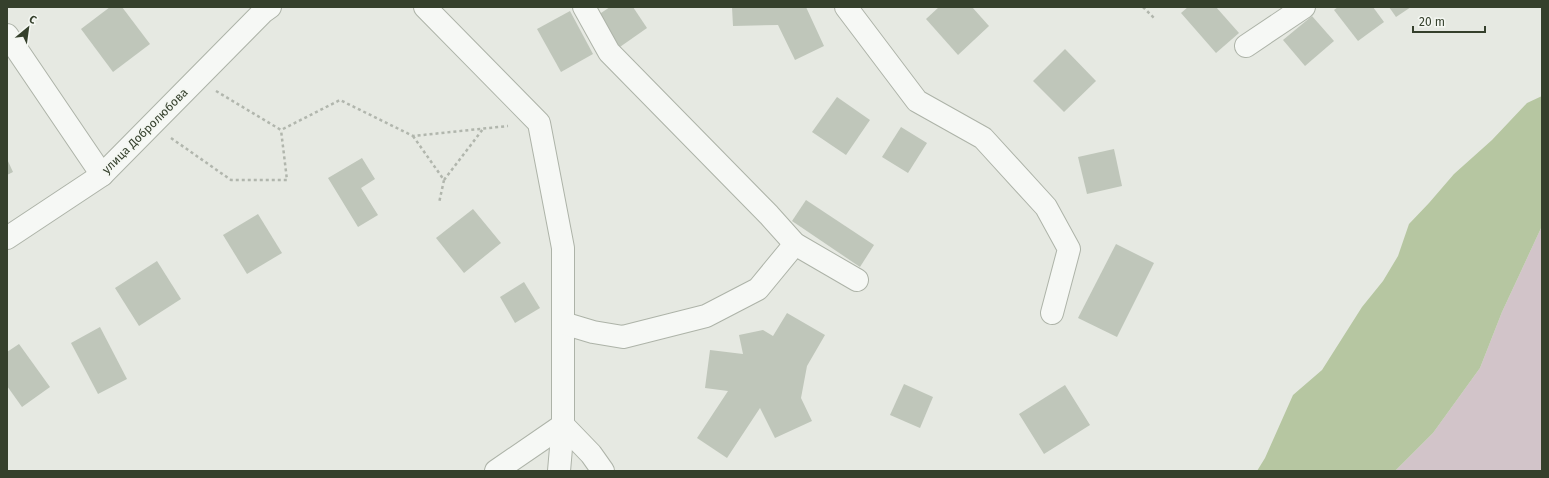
<svg xmlns="http://www.w3.org/2000/svg" width="1549" height="478" viewBox="0 0 1549 478" font-family="'Fira Sans',sans-serif">
<rect width="100%" height="100%" fill="#e6e9e2"/>
<polygon fill="#d2c4c9" points="1542,226 1542,471 1395,471 1433,433 1480,368 1502,312"/>
<polygon fill="#b6c6a1" points="1542,96 1542,226 1502,312 1480,368 1433,433 1395,471 1257,471 1265,458 1293,395 1322,370 1362,307 1383,281 1398,256 1409,224 1429,203 1454,174 1492,140 1527,103"/>
<g fill="#bfc6ba">
<polygon points="110,7 122,7 150,44 113,72 81,29"/>
<polygon points="610,7 633,7 647,28 617,49 595,17"/>
<polygon points="732,7 806,7 824,46 795,60 778,25 733,26"/>
<polygon points="939,7 972,7 989,26 958,55 926,19"/>
<polygon points="1188,7 1216,7 1239,33 1216,53 1181,13"/>
<polygon points="1338,7 1373,7 1384,22 1358,41 1334,10"/>
<polygon points="1389,7 1411,7 1396,17"/>
<polygon points="570,11 593,54 561,72 537,29"/>
<polygon points="1312,16 1334,41 1305,66 1283,40"/>
<polygon points="1065,49 1096,81 1064,112 1033,81"/>
<polygon points="837,97 870,120 846,155 812,132"/>
<polygon points="901,127 927,143 908,173 882,157"/>
<polygon points="1114,149 1122,186 1087,194 1078,157"/>
<polygon points="362,158 375,179 361,188 378,215 358,227 328,178"/>
<polygon points="7,159 13,172 7,175"/>
<polygon points="806,200 874,245 860,267 792,221"/>
<polygon points="473,209 501,243 464,273 436,238"/>
<polygon points="258,214 282,253 247,274 223,235"/>
<polygon points="1116,244 1154,263 1117,337 1078,318"/>
<polygon points="157,261 181,299 139,326 115,288"/>
<polygon points="524,282 540,308 515,323 500,297"/>
<polygon points="787,313 825,335 807,366 801,398 812,421 775,438 760,408 727,458 697,438 728,391 705,388 710,350 743,354 739,335 763,330 773,336"/>
<polygon points="100,327 127,379 98,394 71,343"/>
<polygon points="19,344 50,387 22,407 7,386 7,352"/>
<polygon points="904,384 933,397 920,428 890,415"/>
<polygon points="1065,385 1090,425 1044,454 1019,414"/>
</g>
<g fill="none" stroke-linecap="round" stroke-linejoin="round">
<defs>
<g id="minor">
<polyline points="425,7 539,123 563,248 563,425 559,471"/>
<polyline points="584,7 609,52 769,215 795,244 857,280"/>
<polyline points="846,7 917,101 983,138 1046,207 1069,249 1052,313"/>
<polyline points="7,35 102,175"/>
<polyline points="1246,46 1304,7"/>
<polyline points="7,238 102,175 263,12 270,7"/>
<polyline points="563,323 593,332 623,337 706,316 758,289 795,244"/>
<polyline points="496,471 563,425 591,454 603,471"/>
</g>
</defs>
<use href="#minor" stroke="#adb3a8" stroke-width="24"/>
<g stroke="#b1b6ad" stroke-width="2.5" stroke-dasharray="3 3" stroke-linecap="butt">
<polyline points="1143,7 1155,19"/>
<polyline points="216,91 281,130 340,100 413,136 508,126"/>
<polyline points="413,136 444,180 439,203"/>
<polyline points="171,138 231,180 287,180 281,130"/>
<polyline points="444,180 483,129"/>
</g>
<use href="#minor" stroke="#f6f8f5" stroke-width="22"/>
</g>
<g text-anchor="middle" dominant-baseline="central" stroke-width="4" stroke-linejoin="round" paint-order="stroke">
<g font-size="12" fill="#35402c" stroke="#f4f7f2">
<text transform="translate(145 131) rotate(-45)">улица Добролюбова</text>
</g>
</g>
<rect width="1549" height="478" fill="none" stroke="#35402c" stroke-width="16"/>
<g transform="translate(28 28) rotate(29)" stroke="#f4f7f2" stroke-width="3" paint-order="stroke">
<path d="M0-3L7 15L0 10L-7 15Z" fill="#35402c"/>
<text y="-6" font-size="11" font-weight="bold" text-anchor="middle" fill="#35402c">С</text>
</g>
<path d="M1413 26v6h72v-6" fill="none" stroke="#35402c" stroke-width="2"/>
<text x="1419" y="26" font-size="12" fill="#35402c" stroke="#f4f7f2" stroke-width="3" paint-order="stroke">20 m</text>
</svg>
